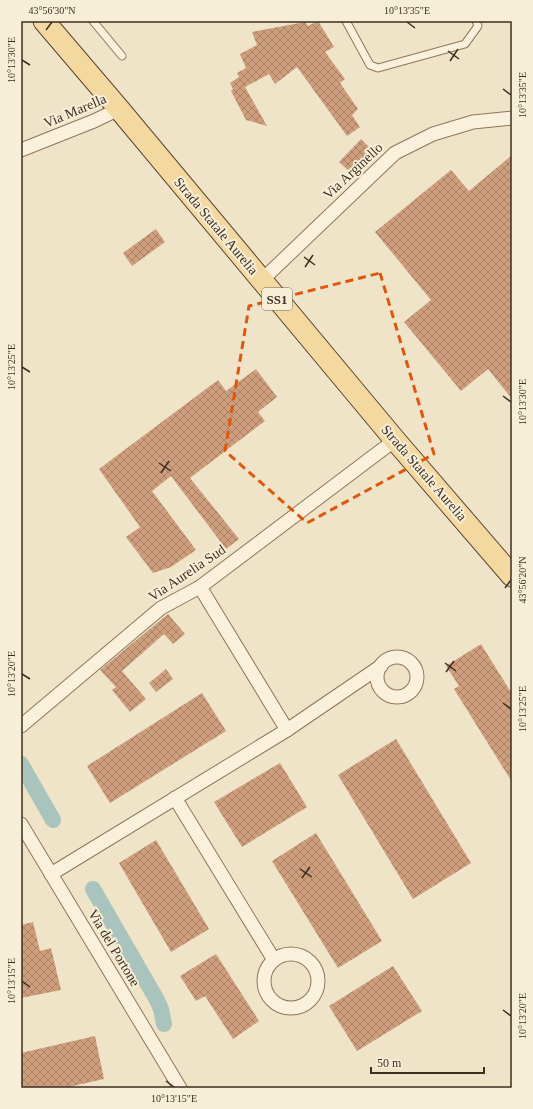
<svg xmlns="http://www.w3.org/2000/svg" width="533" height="1109" viewBox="0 0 533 1109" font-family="'Times New Roman',serif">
<defs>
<pattern id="building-cross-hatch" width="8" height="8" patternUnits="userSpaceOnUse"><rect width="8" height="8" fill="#cf9f7d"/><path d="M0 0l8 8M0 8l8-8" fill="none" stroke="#a98266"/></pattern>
</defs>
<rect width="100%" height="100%" fill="#f0e4c8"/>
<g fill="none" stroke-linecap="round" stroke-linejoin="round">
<g stroke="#a9c4bc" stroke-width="16">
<polyline points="21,764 53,820"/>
<polyline points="93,889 157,1000 161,1009 164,1024"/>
</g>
</g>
<g fill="url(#building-cross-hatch)">
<polygon points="318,21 334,47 325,52 345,79 340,83 358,109 352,115 360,127 347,136 297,67 275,84 269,74 245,87 267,126 246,120 231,91 233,89 230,83 239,77 237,73 246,68 240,54 257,45 252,32 305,22 308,26"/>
<polygon points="361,139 372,150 350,172 339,162"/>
<polygon points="512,155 512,399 488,369 461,391 404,322 431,300 375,232 451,170 469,191"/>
<polygon points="156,229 165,242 132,266 123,253"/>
<polygon points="256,369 277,397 258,412 265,421 190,478 239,539 226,549 171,476 152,491 196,550 171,567 153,573 126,537 140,527 99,469 218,380 226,391"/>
<polygon points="168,614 185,634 173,644 164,634 122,671 146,699 130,712 112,690 116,687 100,670"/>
<polygon points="481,644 512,694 512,782 454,689 459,686 446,666"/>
<polygon points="166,669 173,679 156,692 149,683"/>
<polygon points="202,693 226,731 110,803 87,766"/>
<polygon points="396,739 471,863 413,899 338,775"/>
<polygon points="280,763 307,807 242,847 214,802"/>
<polygon points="316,833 382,941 338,968 272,861"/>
<polygon points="156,840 209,929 171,952 119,863"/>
<polygon points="33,922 40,951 51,948 61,990 21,998 21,925"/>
<polygon points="216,954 259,1021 233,1039 205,996 196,1001 180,976"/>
<polygon points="393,966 422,1011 357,1051 329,1006"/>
<polygon points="95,1036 104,1079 64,1088 21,1088 21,1053"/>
</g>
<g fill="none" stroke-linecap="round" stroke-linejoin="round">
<defs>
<g id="lane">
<polyline points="93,21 122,56"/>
<polyline points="346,21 370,65 378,68 465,44 478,26 476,21"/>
</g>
<g id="street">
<polyline points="21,150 94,121 119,109"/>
<polyline points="261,281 395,153 433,134 473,122 512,118"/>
<polyline points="200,587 287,730"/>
<circle cx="397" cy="677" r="20"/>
<polyline points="21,726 161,608 200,587 395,440"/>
<polyline points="175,798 274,960"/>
<polyline points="21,824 180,1088"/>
<polyline points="51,874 287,730 381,666"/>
<circle cx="291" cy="981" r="27"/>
</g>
<polyline id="primary" points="44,21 119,109 395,440 512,576"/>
</defs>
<use href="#lane" stroke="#8d765c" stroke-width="9"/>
<use href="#street" stroke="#8d765c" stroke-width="15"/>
<use href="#primary" stroke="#5b4430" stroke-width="23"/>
<use href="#lane" stroke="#faf1dc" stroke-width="7"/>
<use href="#street" stroke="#faf1dc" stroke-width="13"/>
<use href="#primary" stroke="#f3d9a0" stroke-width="21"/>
</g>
<path fill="none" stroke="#df570d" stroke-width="3" stroke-dasharray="8 5" stroke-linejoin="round" d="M380,273L434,454L307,523L225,451L249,306Z"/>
<path fill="none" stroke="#3d2e20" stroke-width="1.5" d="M407,22L415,28M46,30L52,22M448,51L459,59M22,60L30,65M450,61L458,49M503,89L511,95M304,257L315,265M305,267L313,255M22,367L30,372M503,396L511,402M159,463L171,471M161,473L169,461M505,588L511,580M445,663L456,671M446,672L454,661M22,674L30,679M503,703L511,709M300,869L312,877M302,878L310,867M22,981L30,987M503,1010L511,1016M166,1081L174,1087"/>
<g text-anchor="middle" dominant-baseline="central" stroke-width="4" stroke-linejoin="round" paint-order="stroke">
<rect fill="#f7eed8" stroke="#756857" stroke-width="1" x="262" y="288" width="30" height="22" rx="3"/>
<g font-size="13" font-weight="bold" fill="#3d2e20">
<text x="277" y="299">SS1</text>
</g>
<g font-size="14" fill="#3d2e20" stroke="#f7eed8">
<text transform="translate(75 111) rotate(-23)">Via Marella</text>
<text transform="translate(353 171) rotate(-43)">Via Arginello</text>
<text transform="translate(216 226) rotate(50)">Strada Statale Aurelia</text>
<text transform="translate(424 473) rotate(49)">Strada Statale Aurelia</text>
<text transform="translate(187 573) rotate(-34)">Via Aurelia Sud</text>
<text transform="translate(114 948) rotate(59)">Via del Portone</text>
</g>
</g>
<rect width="533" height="1109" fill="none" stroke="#f7eed8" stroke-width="44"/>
<path d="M371 1067v6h113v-6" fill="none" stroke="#3d2e20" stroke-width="2"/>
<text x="377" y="1067" font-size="12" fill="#3d2e20" stroke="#f7eed8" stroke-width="3" paint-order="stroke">50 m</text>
<rect x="22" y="22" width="489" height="1065" fill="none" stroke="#3d2e20" stroke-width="1.5"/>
<g font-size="10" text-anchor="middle" fill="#3d2e20">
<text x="52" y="14">43°56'30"N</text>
<text x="407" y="14">10°13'35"E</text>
<text transform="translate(11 60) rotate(-90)" y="4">10°13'30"E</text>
<text transform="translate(522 95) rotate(-90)" y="4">10°13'35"E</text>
<text transform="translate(11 367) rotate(-90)" y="4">10°13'25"E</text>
<text transform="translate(522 402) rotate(-90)" y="4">10°13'30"E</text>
<text transform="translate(522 580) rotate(-90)" y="4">43°56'20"N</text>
<text transform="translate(11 674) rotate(-90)" y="4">10°13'20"E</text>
<text transform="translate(522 709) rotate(-90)" y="4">10°13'25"E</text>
<text transform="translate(11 981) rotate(-90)" y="4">10°13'15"E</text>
<text transform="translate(522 1016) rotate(-90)" y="4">10°13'20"E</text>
<text x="174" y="1102">10°13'15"E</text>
</g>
</svg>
